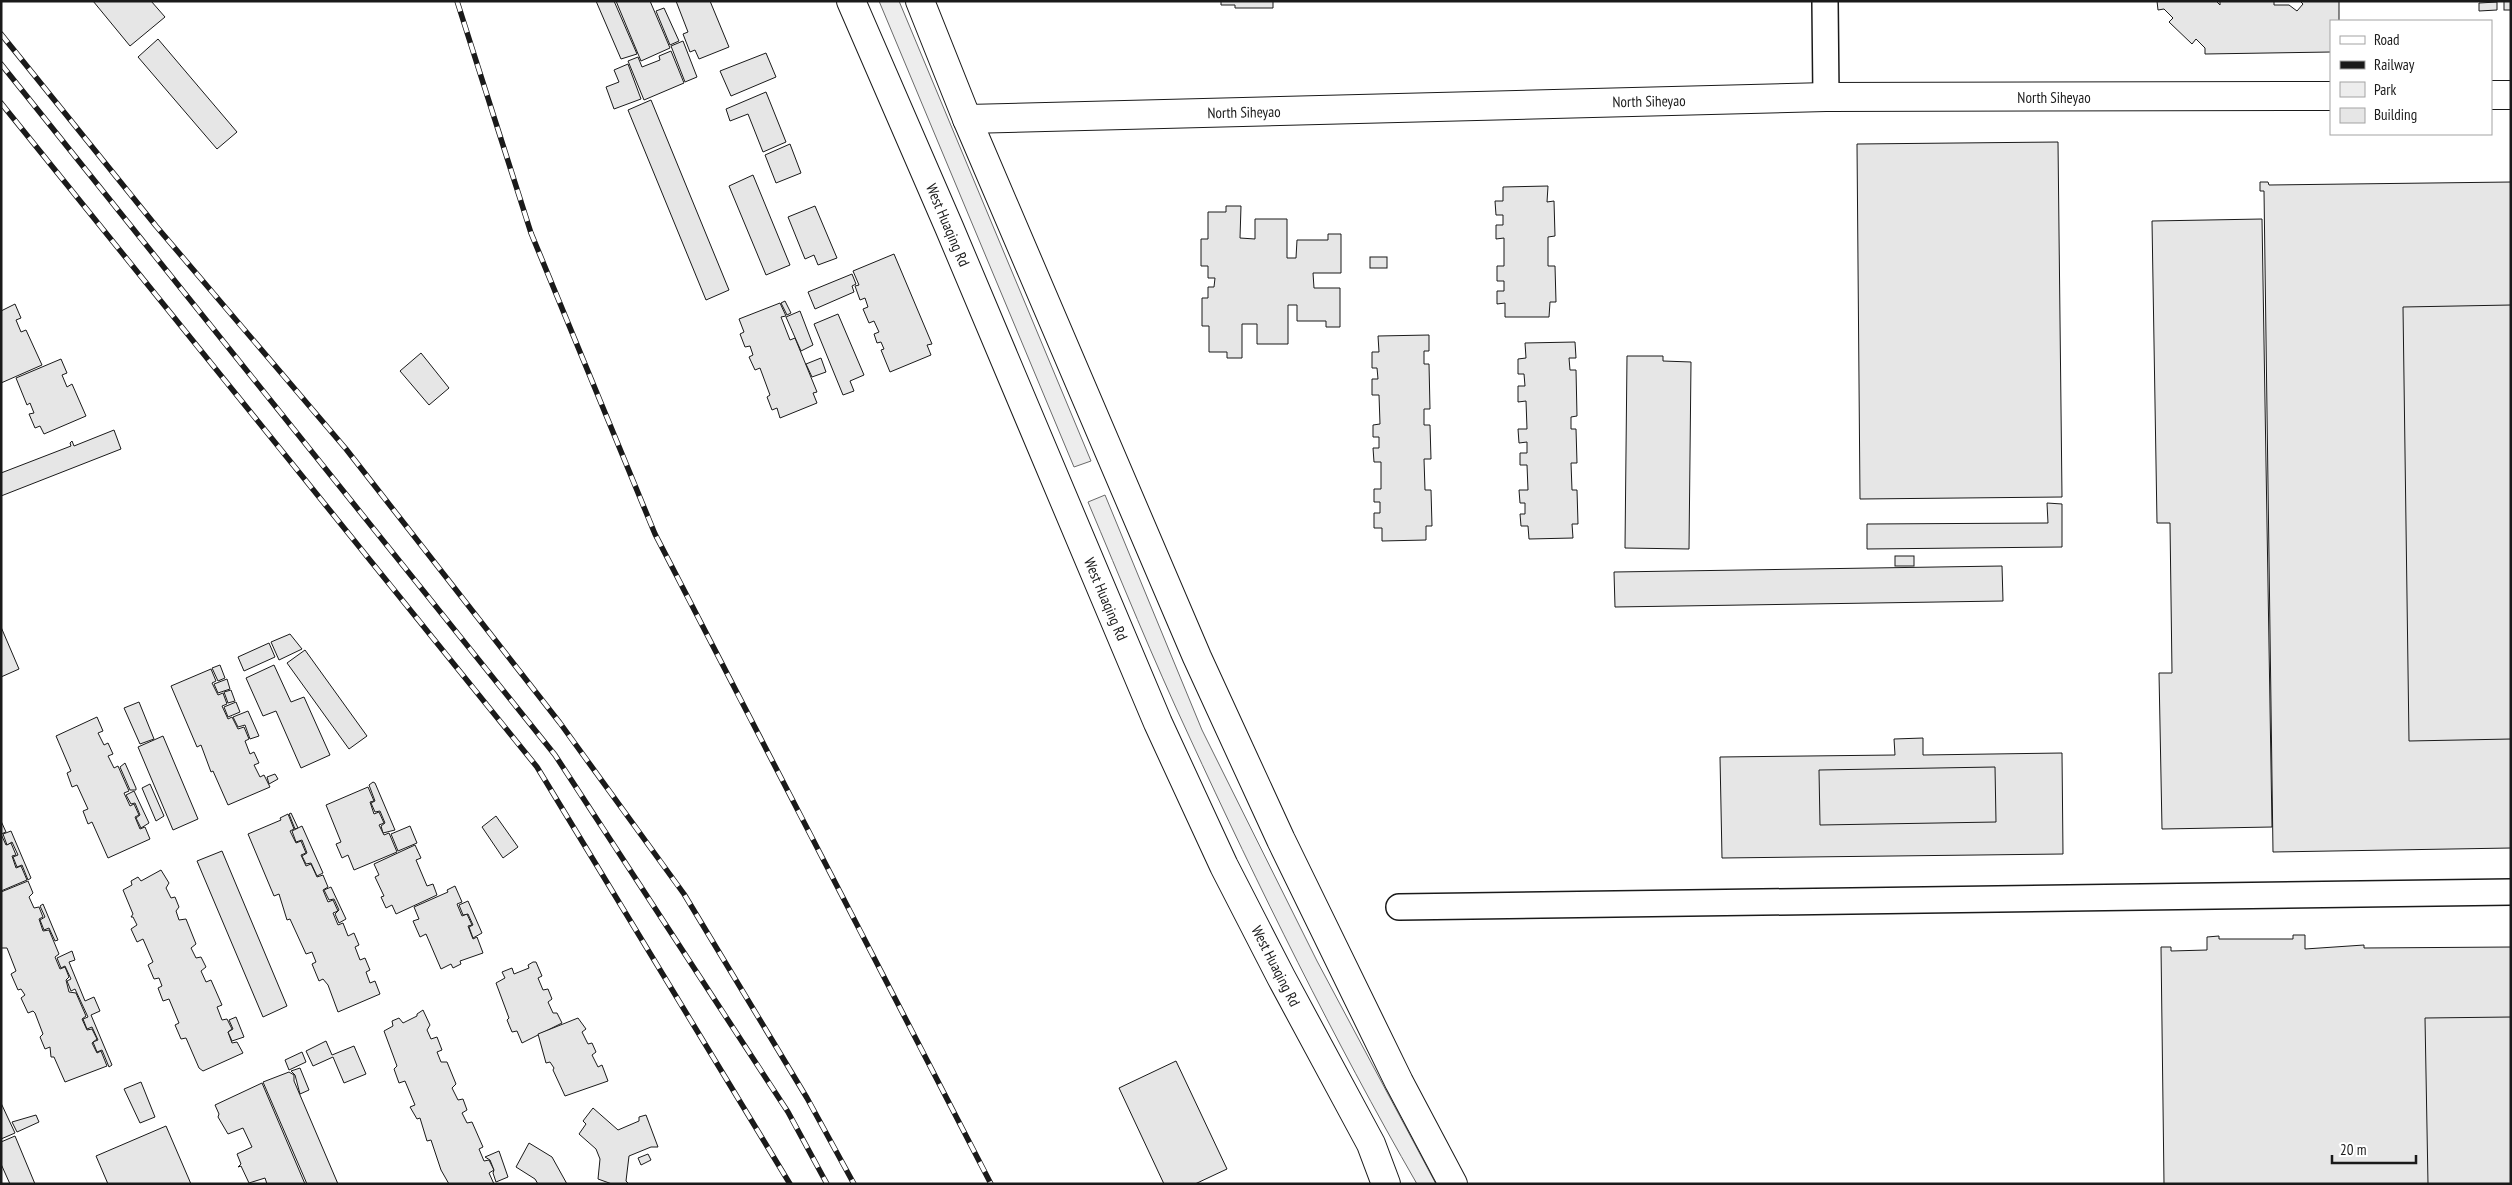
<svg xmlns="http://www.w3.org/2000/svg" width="2512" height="1185" viewBox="0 0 2512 1185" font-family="'PT Sans Narrow',sans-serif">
<rect width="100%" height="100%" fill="#fff"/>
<g fill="#ededed" stroke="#6a6a6a">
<polygon points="879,1 899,1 1091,461 1074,467"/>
<path d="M1105,495L1202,730L1317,961L1436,1184H1417C1333,1038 1259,888 1189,736C1153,659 1121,580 1088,502Z"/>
</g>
<g fill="#e6e6e6" stroke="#1a1a1a">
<polygon points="93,1 151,1 165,17 130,46"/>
<polygon points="596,1 614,1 637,54 621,59"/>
<polygon points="616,1 650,1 670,48 641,61"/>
<polygon points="676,1 710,1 729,47 699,59 695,50 690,52 683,34 688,32"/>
<polygon points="1221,1 1273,1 1273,8 1235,8 1235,5 1221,5"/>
<polygon points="2157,1 2216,1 2220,5 2220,1 2274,1 2274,5 2289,5 2297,11 2303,4 2300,1 2339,1 2339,21 2331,21 2331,52 2205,54 2205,48 2196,39 2192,44 2169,22 2173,18 2164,9 2158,10"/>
<rect x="2504" y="1" width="7" height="9"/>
<polygon points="2497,2 2497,10 2479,11 2479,3"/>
<polygon points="664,8 679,41 670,45 656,11"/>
<polygon points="158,39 237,132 217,149 138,57"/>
<polygon points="683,41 697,77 685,82 671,46"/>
<polygon points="671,51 684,83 644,100 628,61 638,57 642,67 660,60 659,56"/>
<polygon points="766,53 776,77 731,96 720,71"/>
<polygon points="628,64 641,99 614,109 606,87 619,82 614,70"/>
<polygon points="766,92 786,142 763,152 748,114 730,121 726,109"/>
<polygon points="651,100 729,290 706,300 628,110"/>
<polygon points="2058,142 2062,497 1860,499 1857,144"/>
<polygon points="790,144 801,173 776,183 765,155"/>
<polygon points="753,175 790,265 766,275 729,186"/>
<polygon points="2260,182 2268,182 2269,185 2511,182 2511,848 2273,852 2264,191 2260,191"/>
<polygon points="1548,186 1547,202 1554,201 1555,236 1548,237 1548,266 1555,266 1556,302 1550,302 1549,317 1505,317 1505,303 1497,304 1497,291 1504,291 1504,281 1497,281 1497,266 1504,266 1504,238 1496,239 1496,225 1503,225 1503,215 1496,215 1495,201 1503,201 1503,187"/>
<polygon points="815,206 837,258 818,265 814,255 805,259 788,217"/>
<polygon points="1226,206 1241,206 1240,238 1255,239 1255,219 1287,219 1287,258 1296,258 1297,240 1328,240 1328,234 1341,234 1341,273 1313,273 1314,288 1340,288 1340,327 1326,327 1326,321 1297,321 1297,305 1288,305 1288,344 1257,344 1257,324 1242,324 1242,358 1227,358 1227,352 1209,352 1209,326 1202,326 1202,298 1208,298 1208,287 1214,287 1215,278 1208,278 1208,266 1201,266 1201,239 1208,239 1208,212 1226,212"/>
<polygon points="2262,219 2272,827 2162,829 2159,673 2172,673 2170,523 2157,523 2152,221"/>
<polygon points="894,254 932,344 927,345 931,355 890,372 881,350 884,349 881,342 877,343 874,334 879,332 874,321 869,323 863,309 868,307 865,298 860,300 855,286 859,285 853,271"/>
<rect x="1370" y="257" width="17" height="11"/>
<polygon points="852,274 856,284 852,286 854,292 815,309 808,292"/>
<polygon points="785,301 791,313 787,315 781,303"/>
<polygon points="780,303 786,316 781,317 790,340 795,338 817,392 813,393 817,403 780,418 777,408 772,410 767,397 770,395 760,368 755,370 749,357 753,355 750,346 745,347 740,334 744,332 739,319"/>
<polygon points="15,304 21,318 16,320 21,332 26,330 42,365 1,383 1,311"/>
<polygon points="2511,305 2511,739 2409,741 2403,307"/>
<polygon points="800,311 813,345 801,351 786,317"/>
<polygon points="838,314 864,375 850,381 854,391 843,395 814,324"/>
<polygon points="1429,335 1429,351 1424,351 1424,364 1429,364 1430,409 1424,409 1424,425 1430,425 1431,459 1424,459 1425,490 1431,490 1432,526 1426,526 1426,540 1382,541 1382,528 1374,528 1374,513 1380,513 1380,502 1374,502 1374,489 1381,489 1381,462 1374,462 1373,448 1379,448 1379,437 1373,437 1373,425 1380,424 1379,395 1372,395 1372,379 1378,379 1377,368 1372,368 1372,352 1379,352 1378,336"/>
<polygon points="1575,342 1576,358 1569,358 1570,370 1576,370 1577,416 1571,417 1571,429 1576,429 1577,463 1571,463 1572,490 1577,490 1578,524 1572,524 1573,538 1529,539 1528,526 1521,526 1520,514 1525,514 1525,503 1520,503 1519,490 1528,490 1527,465 1520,465 1520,453 1527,453 1527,442 1519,443 1518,429 1527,429 1526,401 1518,402 1518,386 1525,386 1524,374 1518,374 1518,359 1526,358 1525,343"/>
<polygon points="421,353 449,388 429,405 400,371"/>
<polygon points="1627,356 1663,356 1663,361 1691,362 1689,549 1625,548"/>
<polygon points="821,358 826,372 812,377 806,364"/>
<polygon points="61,359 67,373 62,375 67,387 72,384 86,416 44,434 40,426 35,428 29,414 34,413 30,403 27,405 16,378"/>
<polygon points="114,430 121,449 1,496 1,473 71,446 70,443 72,441 74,446"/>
<polygon points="2047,503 2062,504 2062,547 1867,549 1867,524 2048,523"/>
<rect x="1895" y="556" width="19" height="10"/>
<polygon points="2002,566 2003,601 1615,607 1614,572"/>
<polygon points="1,627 19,669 1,677"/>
<polygon points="290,634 302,649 279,660 271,642"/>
<polygon points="269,643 275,657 244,671 238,657"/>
<polygon points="305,650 367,736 349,749 287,663"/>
<polygon points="220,665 225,678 218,681 212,668"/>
<polygon points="274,665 291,702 304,697 330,755 301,768 276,711 263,716 246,678"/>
<polygon points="211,669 216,681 212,683 218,695 223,693 227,704 222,706 228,719 232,717 238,729 244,727 249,739 245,741 250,754 254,752 259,763 254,765 260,777 264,775 270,787 228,805 213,771 211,772 201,745 197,747 171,686"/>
<polygon points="227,679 230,689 218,693 214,684"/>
<polygon points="231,690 235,701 228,703 224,692"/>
<polygon points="139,702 154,739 140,744 124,708"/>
<polygon points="236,702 240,712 228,717 224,707"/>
<polygon points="248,711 259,736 250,739 245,725 238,727 233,717"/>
<polygon points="97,717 103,731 98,733 104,745 108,743 113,754 108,756 114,768 118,766 129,791 124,793 130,806 134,804 139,815 135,817 140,829 145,827 150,839 108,858 92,822 88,824 83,811 88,809 77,785 72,787 67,773 71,771 56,736"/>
<polygon points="163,736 198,819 173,830 138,747"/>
<polygon points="1923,738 1923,755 2062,753 2063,854 1722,858 1720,757 1895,755 1894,739"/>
<polygon points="125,763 136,788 136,790 130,790 120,767"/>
<polygon points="1995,767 1996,822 1820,825 1819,770"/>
<polygon points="275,774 278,779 269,784 267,777"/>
<polygon points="373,782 375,783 395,830 383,833 381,826 385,823 380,811 375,812 371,803 375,801 369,785"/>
<polygon points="150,784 164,816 156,821 142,788"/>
<polygon points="368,787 374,801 370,802 374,814 379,812 384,823 379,825 384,835 389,833 397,852 354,870 348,855 342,858 336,844 341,842 326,805"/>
<polygon points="134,791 149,823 141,828 136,818 140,815 135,803 131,804 126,795"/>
<polygon points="291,813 298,828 295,829 289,814"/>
<polygon points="288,814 294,829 290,831 296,843 301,841 306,853 301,855 306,866 311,864 317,877 323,875 328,887 323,890 328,902 333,900 338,911 333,913 338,925 343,923 348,936 354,933 359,945 355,947 360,960 365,958 370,970 366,972 370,983 375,981 380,994 338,1012 328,985 323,979 319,981 312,964 316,962 312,952 306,954 290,919 287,920 279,894 274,896 248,834 281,820 280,818"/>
<polygon points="496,816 518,847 503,858 482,827"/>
<polygon points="1,821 6,832 1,834 6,845 11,843 16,855 12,856 16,868 21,866 27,880 1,891"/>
<polygon points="302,826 323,873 317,876 311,863 306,864 302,856 307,853 302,840 296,842 292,831"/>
<polygon points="410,826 417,843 398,851 391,834"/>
<polygon points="11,831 31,878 28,880 22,865 17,867 13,857 18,855 12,842 7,845 3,834"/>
<polygon points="415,845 421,858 416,860 427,886 433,884 437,895 396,914 392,905 386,908 381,897 384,896 375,877 379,875 374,864"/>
<polygon points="222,851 287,1006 263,1017 197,861"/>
<polygon points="161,870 169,883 166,888 171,898 175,897 179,907 176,911 179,920 186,919 196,944 191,948 196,958 201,957 206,967 201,971 206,982 211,980 222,1005 217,1007 222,1020 227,1019 232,1029 228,1032 232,1043 237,1042 243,1053 203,1071 199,1068 186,1038 181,1039 175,1025 179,1023 169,999 163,1001 158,988 162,986 159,978 154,979 148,965 153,962 143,939 137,942 131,929 137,925 133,917 131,917 133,914 123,890 132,885 131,881 138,877 141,881"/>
<polygon points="28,881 33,893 29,897 34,908 39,907 43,917 39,919 43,931 49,930 59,954 55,957 60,969 65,967 69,977 66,980 69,992 76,993 86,1016 82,1019 87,1030 92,1029 97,1039 92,1043 97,1053 101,1051 107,1066 65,1082 54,1057 51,1057 50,1047 45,1049 40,1037 43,1034 35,1013 33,1011 28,1013 21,998 25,995 21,989 18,990 11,974 16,971 7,948 1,948 1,892"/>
<polygon points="455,886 462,902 457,904 462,916 467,914 472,925 468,926 473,939 477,937 483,953 460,961 461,964 453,968 451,964 441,969 426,934 420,937 413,921 419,919 414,907 448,892 447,890"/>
<polygon points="331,887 346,919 339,923 335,914 339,910 334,899 329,900 324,890"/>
<polygon points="468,901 482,933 473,938 469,927 473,925 468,914 463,915 459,905"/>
<polygon points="43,904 58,940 55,941 49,928 44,930 40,920 45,917 40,906"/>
<polygon points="2293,935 2305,935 2305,949 2364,945 2364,948 2511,947 2511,1184 2164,1184 2161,947 2171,947 2171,951 2207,950 2207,937 2219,936 2219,939 2293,939"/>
<polygon points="72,951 75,960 69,962 85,1001 94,997 100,1011 91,1015 112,1065 109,1067 102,1050 97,1052 93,1042 98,1040 92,1027 87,1029 83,1019 88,1017 75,989 71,991 67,981 71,979 65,966 61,968 57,958"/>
<polygon points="533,962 536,962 542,976 538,978 543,990 548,989 552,999 548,1002 553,1013 557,1013 562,1023 522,1043 517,1031 512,1032 507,1020 509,1018 496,983 505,978 502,972 512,968 514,974 529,968 528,965"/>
<polygon points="423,1010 430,1025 427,1030 431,1039 437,1037 442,1050 437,1052 441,1062 447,1062 456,1084 452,1088 458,1100 463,1099 467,1110 462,1113 467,1123 472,1122 483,1147 479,1149 484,1161 489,1160 494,1170 489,1173 494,1184 449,1184 441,1170 431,1140 427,1141 420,1118 417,1119 410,1107 415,1105 405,1081 399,1083 394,1069 397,1066 384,1031 393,1026 392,1021 399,1018 403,1023 417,1016 417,1014"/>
<polygon points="236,1017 244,1037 232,1041 228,1032 233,1029 229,1020"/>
<polygon points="2511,1017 2511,1184 2428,1184 2425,1018"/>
<polygon points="578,1018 586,1029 582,1032 588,1044 592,1043 596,1052 592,1055 598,1067 602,1065 608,1081 565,1096 553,1070 554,1068 550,1062 546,1063 538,1034"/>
<polygon points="326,1041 332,1055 354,1046 366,1074 344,1083 333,1057 313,1066 306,1051"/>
<polygon points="302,1052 306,1062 289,1070 285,1060"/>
<polygon points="1176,1061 1227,1169 1195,1184 1164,1184 1119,1088"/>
<polygon points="300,1068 309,1090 300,1094 295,1075 291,1071"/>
<polygon points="289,1072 294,1075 294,1081 338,1184 307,1184 263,1082"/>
<polygon points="141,1082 155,1117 140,1123 124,1089"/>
<polygon points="262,1083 305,1184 267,1184 265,1178 249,1183 241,1166 238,1167 241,1164 237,1154 252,1147 243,1128 228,1134 218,1117 219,1114 215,1105"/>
<polygon points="1,1103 15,1133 1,1139"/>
<polygon points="593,1108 618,1130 639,1121 639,1117 646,1115 658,1147 651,1147 629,1156 626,1181 629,1184 612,1184 598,1179 600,1159 596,1149 579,1134 586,1124 583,1121"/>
<polygon points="36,1115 39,1122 17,1132 12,1122"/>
<polygon points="166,1126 191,1184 108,1184 96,1156"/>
<polygon points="15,1136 35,1184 10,1184 1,1164 1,1142"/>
<polygon points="529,1143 552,1157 567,1184 538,1184 535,1179 516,1167"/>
<polygon points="499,1151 508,1177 496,1182 493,1173 494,1170 490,1160 485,1157"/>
<polygon points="648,1154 651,1160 641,1165 638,1158"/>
</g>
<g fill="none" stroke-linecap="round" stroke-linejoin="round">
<defs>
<g id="street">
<polyline points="1825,1 1826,97"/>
<polyline points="1399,907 2511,892"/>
</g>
<g id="secondary">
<polyline points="2491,95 2511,95"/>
<polyline points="967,119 1826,97 2331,96"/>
</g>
<g id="primary">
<polyline points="851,1 949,227 1158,723 1224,866 1281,977 1371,1144 1386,1184"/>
<polyline points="920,1 967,119 1197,657 1281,840 1399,1082 1453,1184"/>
</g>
</defs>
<use href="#street" stroke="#1a1a1a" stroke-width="28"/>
<use href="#secondary" stroke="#1a1a1a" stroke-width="30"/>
<use href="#primary" stroke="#1a1a1a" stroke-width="30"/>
<use href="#street" stroke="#fff" stroke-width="25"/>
<use href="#secondary" stroke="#fff" stroke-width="28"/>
<use href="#primary" stroke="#fff" stroke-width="28"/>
<defs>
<g id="rail">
<polyline points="457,1 531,233 655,534 991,1184"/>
<polyline points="1,34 156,226 346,449 560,723 684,894 807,1098 854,1184"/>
<polyline points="1,64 555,755 788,1112 827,1184"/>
<polyline points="1,103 537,767 790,1184"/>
</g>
</defs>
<use href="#rail" stroke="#1a1a1a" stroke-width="5.5"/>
<use href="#rail" stroke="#fff" stroke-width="4" stroke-dasharray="11" stroke-linecap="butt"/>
</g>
<g text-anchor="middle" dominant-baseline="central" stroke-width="4" stroke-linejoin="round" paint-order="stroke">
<g font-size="15" fill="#1a1a1a" stroke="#fff">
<text x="2054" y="97">North Siheyao</text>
<text transform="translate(1649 101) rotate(-1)">North Siheyao</text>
<text transform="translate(1244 112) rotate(-1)">North Siheyao</text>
<text transform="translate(948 225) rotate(67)">West Huaqing Rd</text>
<text transform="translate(1106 599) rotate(67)">West Huaqing Rd</text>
<text transform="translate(1276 966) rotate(63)">West Huaqing Rd</text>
</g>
</g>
<rect width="2512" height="1185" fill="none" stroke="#1a1a1a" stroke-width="5"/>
<rect x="2330" y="20" width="162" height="115" fill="#ffffff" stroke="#a3a3a3"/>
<rect x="2340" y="36" width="25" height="8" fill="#ffffff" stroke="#a3a3a3"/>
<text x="2374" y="45" font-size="15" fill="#1a1a1a">Road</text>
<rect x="2340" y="61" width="25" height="8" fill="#1a1a1a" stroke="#a3a3a3"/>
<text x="2374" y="70" font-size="15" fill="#1a1a1a">Railway</text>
<rect x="2340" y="82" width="25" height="15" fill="#ededed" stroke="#a3a3a3"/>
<text x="2374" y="95" font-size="15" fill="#1a1a1a">Park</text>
<rect x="2340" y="108" width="25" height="15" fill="#e6e6e6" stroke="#a3a3a3"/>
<text x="2374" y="120" font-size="15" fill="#1a1a1a">Building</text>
<path d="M2332 1155v8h84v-8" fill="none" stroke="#1a1a1a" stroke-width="2.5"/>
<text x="2340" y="1155" font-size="15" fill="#1a1a1a" stroke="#ffffff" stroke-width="4" paint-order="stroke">20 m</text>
</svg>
